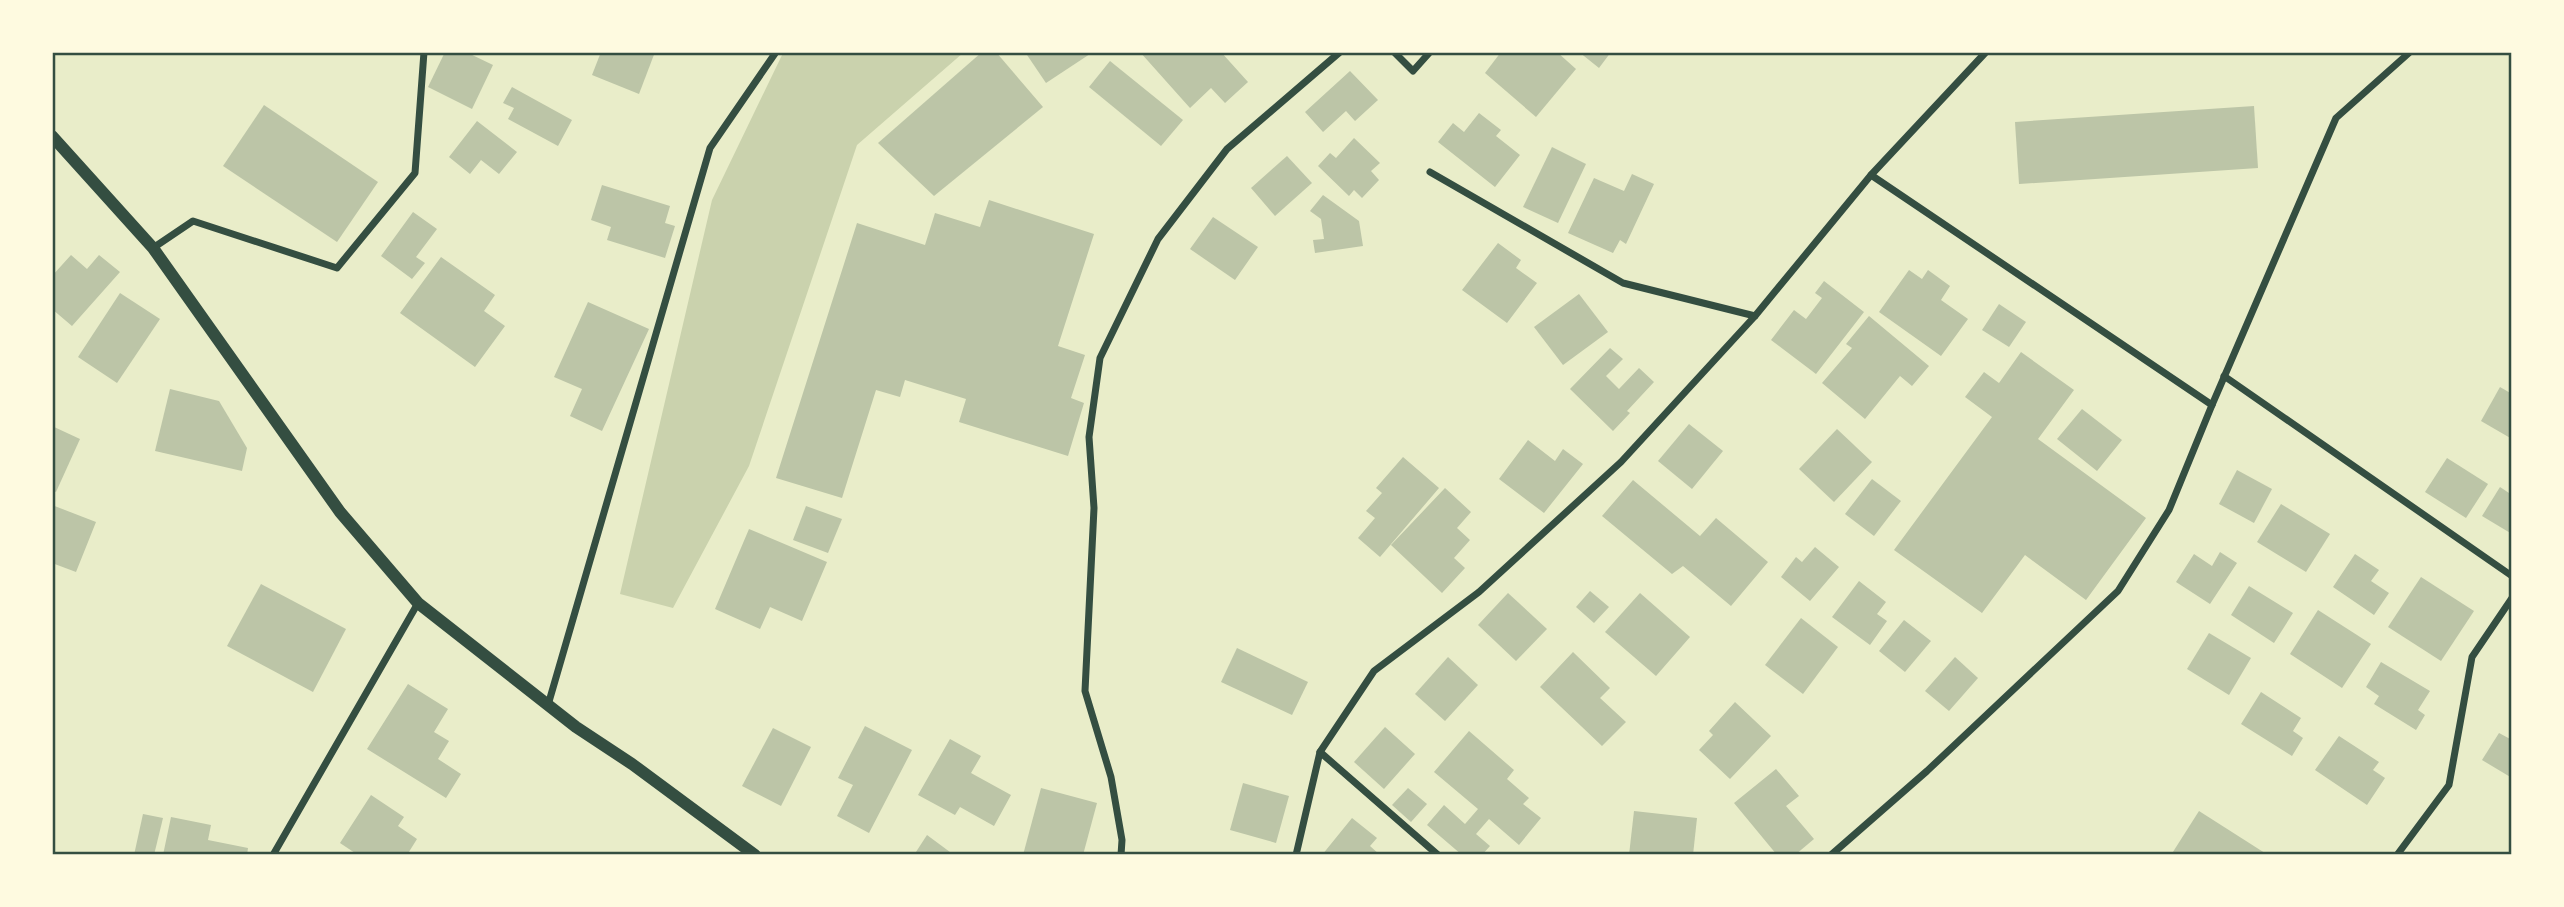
<svg xmlns="http://www.w3.org/2000/svg" width="2564" height="907" viewBox="0 0 2564 907" font-family="Poppins,sans-serif">
<rect width="100%" height="100%" fill="#e9edc9"/>
<polygon fill="#cad2ad" points="783,53 963,53 857,145 749,466 673,608 620,594 712,200"/>
<g fill="#bcc5a7">
<polygon points="445,52 466,52 493,65 472,109 428,87"/>
<polygon points="601,52 655,52 639,94 592,75"/>
<polygon points="982,52 996,52 1043,107 934,196 878,143"/>
<polygon points="1025,52 1093,52 1046,83"/>
<polygon points="1140,52 1221,52 1248,82 1225,103 1211,88 1190,108"/>
<polygon points="1501,52 1557,52 1576,69 1536,117 1485,73"/>
<polygon points="1579,52 1611,52 1599,68"/>
<polygon points="1110,61 1183,120 1161,146 1089,87"/>
<polygon points="1350,71 1378,100 1355,121 1346,111 1323,132 1305,112"/>
<polygon points="512,87 572,120 558,146 508,119 514,108 503,103"/>
<polygon points="264,105 378,182 337,242 223,166"/>
<polygon points="2254,106 2258,168 2019,184 2015,122"/>
<polygon points="1479,113 1501,130 1496,136 1520,155 1495,187 1438,142 1453,123 1464,132"/>
<polygon points="477,121 517,152 499,174 481,160 470,174 449,157"/>
<polygon points="1354,138 1380,163 1371,171 1379,180 1362,198 1354,190 1349,196 1318,166 1330,153 1336,158"/>
<polygon points="1552,147 1586,164 1558,223 1523,207"/>
<polygon points="1287,156 1312,183 1275,216 1251,188"/>
<polygon points="1632,174 1654,184 1626,244 1620,240 1613,253 1568,233 1594,178 1624,191"/>
<polygon points="602,185 670,206 665,223 675,226 665,258 607,240 611,227 591,220"/>
<polygon points="1323,195 1359,221 1363,246 1315,253 1313,240 1324,239 1321,219 1310,211"/>
<polygon points="989,200 1094,234 1058,346 1085,355 1071,398 1084,403 1068,456 959,422 966,399 905,380 900,397 876,390 842,498 776,478 857,223 925,245 935,213 980,227"/>
<polygon points="413,212 437,229 416,257 425,263 412,279 381,256"/>
<polygon points="1213,217 1258,247 1235,280 1190,249"/>
<polygon points="1498,243 1521,260 1516,268 1537,283 1507,323 1462,290"/>
<polygon points="71,255 87,269 99,255 120,272 72,326 52,309 52,276"/>
<polygon points="441,257 495,295 484,311 505,326 475,367 400,313"/>
<polygon points="1909,270 1922,279 1928,270 1950,286 1941,300 1968,319 1941,356 1879,312"/>
<polygon points="1824,281 1864,312 1816,374 1771,340 1794,310 1806,319 1822,298 1815,293"/>
<polygon points="120,293 160,319 117,383 78,357"/>
<polygon points="1579,294 1608,332 1563,365 1534,327"/>
<polygon points="588,302 649,329 602,431 570,416 582,389 554,377"/>
<polygon points="1999,304 2026,322 2009,347 1982,330"/>
<polygon points="1869,316 1929,366 1912,386 1900,376 1865,419 1822,383 1852,348 1846,344"/>
<polygon points="1610,348 1623,359 1606,376 1619,389 1639,368 1654,382 1627,411 1630,413 1613,431 1570,389"/>
<polygon points="2021,352 2074,390 2038,439 2146,518 2086,600 2025,555 1982,613 1894,550 1992,417 1965,397 1984,372 1999,383"/>
<polygon points="2500,387 2512,394 2512,439 2481,421"/>
<polygon points="170,389 219,401 247,448 242,471 155,451"/>
<polygon points="2082,409 2122,440 2097,471 2057,439"/>
<polygon points="1689,424 1723,451 1692,489 1658,461"/>
<polygon points="52,426 80,439 56,492 52,490"/>
<polygon points="1837,429 1872,462 1834,502 1799,469"/>
<polygon points="1528,440 1555,461 1563,449 1583,464 1544,513 1499,479"/>
<polygon points="1403,457 1439,488 1380,557 1358,538 1375,518 1366,511 1382,493 1376,488"/>
<polygon points="2447,458 2488,484 2466,518 2425,492"/>
<polygon points="2237,470 2272,489 2254,523 2219,504"/>
<polygon points="1872,479 1901,501 1874,536 1845,514"/>
<polygon points="1633,480 1700,536 1716,518 1768,562 1731,606 1683,566 1672,574 1602,516"/>
<polygon points="2500,487 2512,495 2512,534 2482,516"/>
<polygon points="1445,488 1471,512 1457,528 1470,540 1454,558 1465,568 1442,593 1391,545"/>
<polygon points="2281,504 2330,534 2306,572 2257,542"/>
<polygon points="52,505 96,522 76,572 52,563"/>
<polygon points="806,506 842,519 828,553 793,540"/>
<polygon points="749,529 827,562 802,621 770,607 760,629 715,609"/>
<polygon points="1815,547 1839,567 1810,601 1781,577 1796,557 1802,562"/>
<polygon points="2220,552 2237,563 2210,604 2176,582 2194,554 2212,566"/>
<polygon points="2355,554 2379,570 2371,581 2389,593 2374,615 2333,587"/>
<polygon points="2421,577 2474,611 2441,661 2388,627"/>
<polygon points="1859,581 1886,602 1877,614 1887,621 1870,645 1832,617"/>
<polygon points="261,584 346,629 313,692 227,646"/>
<polygon points="2249,586 2293,613 2274,643 2231,615"/>
<polygon points="1590,591 1609,607 1594,623 1576,607"/>
<polygon points="1508,593 1547,629 1516,661 1478,625"/>
<polygon points="1640,593 1690,637 1656,676 1605,632"/>
<polygon points="2318,610 2371,644 2342,688 2290,654"/>
<polygon points="1801,618 1838,647 1803,694 1765,665"/>
<polygon points="1904,620 1931,641 1905,672 1879,651"/>
<polygon points="2209,633 2251,658 2229,695 2187,669"/>
<polygon points="1237,648 1308,682 1292,715 1221,682"/>
<polygon points="1573,652 1610,688 1600,698 1626,722 1602,746 1540,687"/>
<polygon points="1448,657 1478,685 1445,721 1415,694"/>
<polygon points="1955,657 1978,678 1949,711 1925,691"/>
<polygon points="2381,662 2430,691 2418,710 2425,715 2416,730 2374,704 2379,696 2366,687"/>
<polygon points="408,684 448,709 434,732 449,741 438,759 461,774 446,798 367,749"/>
<polygon points="2261,692 2301,718 2293,731 2303,738 2292,756 2241,724"/>
<polygon points="1735,702 1771,736 1730,779 1699,750 1713,735 1709,731"/>
<polygon points="865,726 912,750 869,833 837,816 853,785 838,778"/>
<polygon points="1385,727 1415,754 1384,789 1354,762"/>
<polygon points="773,728 811,747 781,806 742,786"/>
<polygon points="1469,731 1514,770 1507,779 1529,798 1523,804 1541,818 1519,845 1489,819 1476,834 1490,846 1482,855 1462,855 1427,825 1444,805 1465,824 1478,809 1434,772"/>
<polygon points="2499,733 2512,740 2512,778 2482,760"/>
<polygon points="2339,736 2379,762 2373,770 2385,778 2367,805 2315,770"/>
<polygon points="950,739 981,756 971,773 1011,795 994,826 960,807 955,815 918,795"/>
<polygon points="1776,769 1799,796 1786,806 1814,839 1795,855 1777,855 1734,803"/>
<polygon points="1243,783 1289,796 1276,843 1230,830"/>
<polygon points="1041,788 1097,803 1083,855 1023,855"/>
<polygon points="1408,788 1427,804 1411,822 1392,805"/>
<polygon points="371,795 404,817 398,826 417,839 407,855 358,855 340,843"/>
<polygon points="1634,811 1697,818 1693,855 1629,855"/>
<polygon points="2199,811 2268,855 2171,855"/>
<polygon points="143,814 163,818 154,855 134,855"/>
<polygon points="171,817 211,825 208,840 248,848 247,855 163,855"/>
<polygon points="1352,818 1377,838 1370,846 1380,855 1322,855"/>
<polygon points="927,835 954,855 914,855"/>
</g>
<g fill="none" stroke-linecap="round" stroke-linejoin="round">
<g stroke="#344e41" stroke-width="7">
<polyline points="1394,52 1413,71 1430,52"/>
<polyline points="1430,172 1623,283 1755,316"/>
<polyline points="1871,175 2212,405"/>
<polyline points="153,248 193,221 337,268 415,173 424,52"/>
<polyline points="2224,376 2512,576"/>
<polyline points="548,705 710,148 776,52"/>
<polyline points="1320,752 1438,855"/>
<polyline points="273,855 418,603"/>
<polyline points="1121,855 1122,840 1111,777 1085,691 1094,508 1089,437 1100,358 1158,239 1227,149 1340,52"/>
<polyline points="1296,855 1320,752 1374,671 1479,592 1621,462 1755,316 1871,175 1986,52"/>
<polyline points="1831,855 1927,771 2118,591 2169,510 2212,405 2336,118 2410,52"/>
<polyline points="2397,855 2449,785 2472,657 2512,598"/>
</g>
<polyline stroke="#344e41" stroke-width="12" points="52,136 153,248 340,512 418,603 576,727 632,764 755,855"/>
</g>
<rect width="2564" height="907" fill="none" stroke="#fefae0" stroke-width="108"/>
<rect x="54" y="54" width="2456" height="799" fill="none" stroke="#344e41" stroke-width="2.5"/>
</svg>
